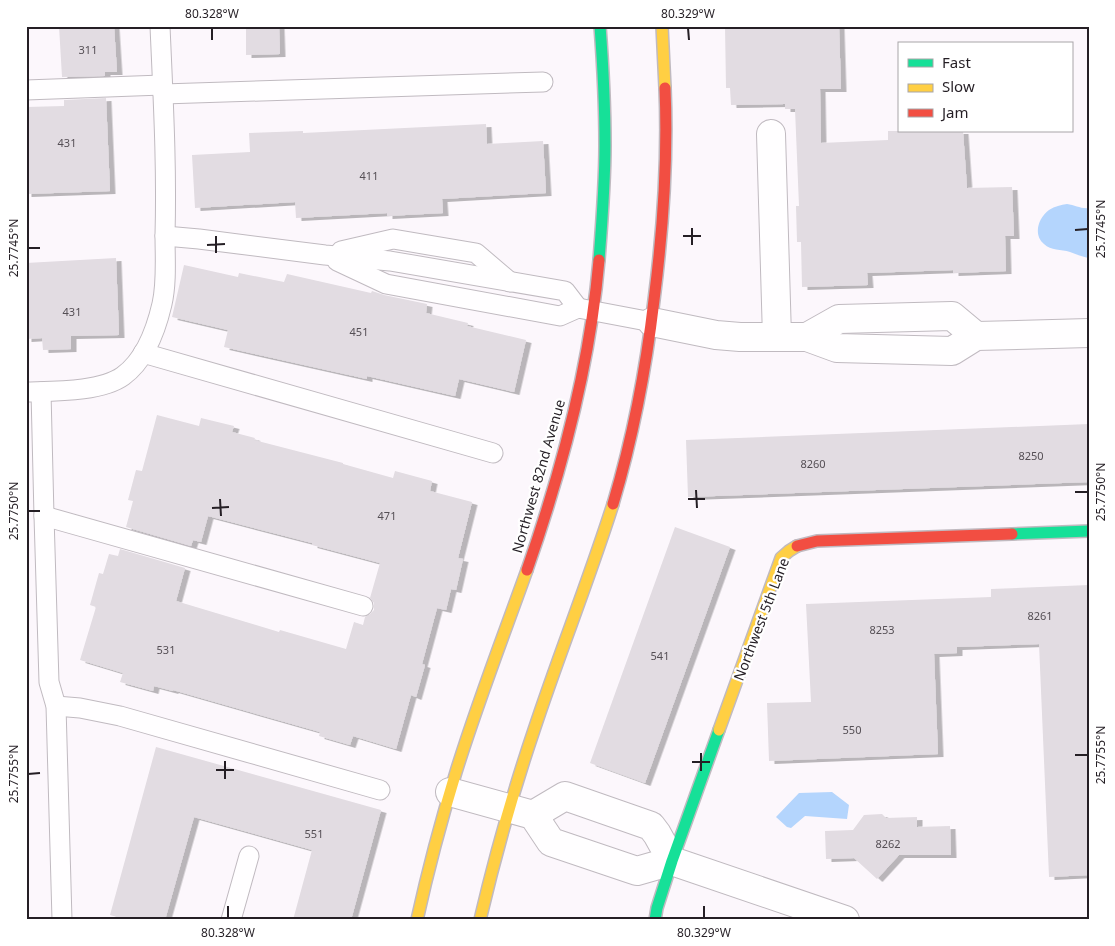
<svg xmlns="http://www.w3.org/2000/svg" width="1115" height="946" viewBox="0 0 1115 946" font-family="'Noto Sans',sans-serif">
<defs>
<filter id="shadow"><feDropShadow dx="5.5" dy="3" stdDeviation="0" flood-color="#0004"/></filter>
</defs>
<rect width="100%" height="100%" fill="#fcf7fc"/>
<g fill="#b4d5fd">
<path d="M1067,204C1075,205 1081,209 1089,208V258C1082,257 1076,254 1070,252C1061,249 1051,251 1044,244C1033,235 1038,218 1049,210C1055,206 1061,205 1067,204Z"/>
<polygon points="832,792 849,805 847,819 805,816 791,828 787,827 776,817 799,793"/>
</g>
<g fill="#e2dce2" filter="url(#shadow)">
<polygon points="59,26 114,26 117,72 105,72 105,76 62,77"/>
<polygon points="246,26 279,26 280,54 246,55"/>
<polygon points="725,26 839,26 841,89 820,89 821,143 888,140 888,131 963,131 967,188 1012,187 1014,236 1005,236 1006,271 953,273 953,270 867,273 868,285 802,287 801,242 797,242 796,206 799,206 795,109 785,109 785,104 731,105 730,88 726,88"/>
<polygon points="106,98 110,191 26,194 26,107 64,106 64,100"/>
<polygon points="486,124 487,144 543,141 546,193 442,199 443,213 387,216 387,213 296,218 295,202 195,208 192,155 250,152 249,133 303,131 303,133"/>
<polygon points="116,258 119,335 71,336 71,349 43,350 42,338 26,339 26,263"/>
<polygon points="184,265 238,277 239,273 284,282 287,274 371,293 372,291 384,295 427,304 426,313 468,323 467,326 526,340 514,392 459,379 455,396 367,376 367,379 224,347 228,330 172,317"/>
<polygon points="157,415 199,426 201,418 234,426 232,432 255,438 254,440 343,463 343,464 393,478 395,471 432,481 430,491 472,502 458,558 463,559 456,590 451,589 446,610 437,608 422,664 425,665 416,697 411,695 396,749 353,736 350,745 319,736 320,732 173,690 173,691 154,686 153,691 120,682 123,673 80,660 96,607 90,605 99,573 103,574 109,554 118,556 120,549 185,568 176,601 279,632 280,630 346,649 354,622 363,625 365,617 370,614 374,610 374,603 370,598 380,563 312,545 312,543 208,516 201,542 193,540 191,546 126,527 133,501 128,500 136,470 142,471"/>
<polygon points="1089,424 1089,482 688,497 686,440"/>
<polygon points="675,527 730,547 645,783 590,763"/>
<polygon points="1089,585 1089,875 1049,877 1039,644 957,647 957,653 934,654 938,754 769,761 767,703 811,702 806,604 991,597 991,589"/>
<polygon points="156,747 381,810 351,920 293,920 312,850 194,817 165,920 128,920 110,915"/>
<polygon points="882,814 886,818 917,817 917,827 950,826 951,855 899,855 877,879 854,858 826,859 825,831 853,830 864,815"/>
</g>
<g fill="none" stroke-linecap="round" stroke-linejoin="round">
<defs>
<g id="lane">
<polyline points="26,90 162,85"/>
<polyline points="163,94 543,82"/>
<polyline points="165,236 199,239 325,255 390,261 565,291 578,308"/>
<polyline points="341,251 393,239 476,253 510,282"/>
<polyline points="337,261 386,284 560,316 578,308 652,322"/>
<polyline points="143,353 493,453"/>
<path d="M26,392C53,391 101,392 123,376C145,360 156,330 162,304C167,282 165,258 165,235C167,166 163,96 160,26"/>
<polyline points="41,392 44,516 49,682 56,706 62,920"/>
<polyline points="44,516 363,606"/>
<polyline points="56,706 80,708 120,716 380,790"/>
<polyline points="231,920 249,856"/>
</g>
<g id="street">
<polyline points="771,134 777,337"/>
<polyline points="652,322 716,335 740,337 807,337 837,348 952,351 976,336 1089,333"/>
<polyline points="807,337 839,319 952,316 976,336"/>
<polyline points="450,792 533,815 551,842 628,868 637,871 672,861 657,834 651,826 565,796 533,815"/>
<polyline points="672,861 845,920"/>
</g>
<g id="fast">
<path d="M599,260C602,222 605,184 605,145C605,105 603,66 600,26"/>
<polyline points="1012,534 1089,531"/>
<polyline points="655,920 657,908 672,861 719,730"/>
</g>
<g id="slow">
<polyline points="662,26 665,88"/>
<polyline points="719,730 781,558 789,551 797,546"/>
<path d="M417,920C428,870 441,821 456,772C477,704 503,637 527,570"/>
<path d="M480,920C495,856 513,792 534,730C559,654 589,580 613,504"/>
</g>
<g id="jam">
<path d="M613,504C633,437 646,369 654,300C663,230 668,159 665,88"/>
<polyline points="797,546 817,541 1012,534"/>
<path d="M527,570C562,470 590,366 599,260"/>
</g>
</defs>
<use href="#lane" stroke="#c0bac0" stroke-width="21"/>
<use href="#street" stroke="#c0bac0" stroke-width="30"/>
<use href="#fast" stroke="#c0bac0" stroke-width="14"/>
<use href="#slow" stroke="#c0bac0" stroke-width="14"/>
<use href="#jam" stroke="#c0bac0" stroke-width="14"/>
<use href="#lane" stroke="#fffeff" stroke-width="19"/>
<use href="#street" stroke="#fffeff" stroke-width="28"/>
<use href="#fast" stroke="#16e098" stroke-width="11"/>
<use href="#slow" stroke="#ffcf43" stroke-width="11"/>
<use href="#jam" stroke="#f24e42" stroke-width="11"/>
</g>
<path fill="none" stroke="#251f25" stroke-width="2" d="M212,28V40M688,28L689,40M692,228V245M1075,230L1088,229M216,236V253M683,236H701M207,245L225,244M28,248H40M696,490L697,508M1075,492H1088M220,499L221,516M688,499H705M212,508L229,507M28,511H40M701,753V771M1075,755H1088M225,761V779M692,762H710M216,770H234M28,774L40,773M228,906V918M704,906V918"/>
<g text-anchor="middle" dominant-baseline="central" stroke-width="4.5" stroke-linejoin="round" paint-order="stroke">
<g font-size="11" fill="#554f55">
<text x="88" y="49">311</text>
<text x="67" y="142">431</text>
<text x="369" y="175">411</text>
<text x="72" y="311">431</text>
<text x="359" y="331">451</text>
<text x="1031" y="455">8250</text>
<text x="813" y="463">8260</text>
<text x="387" y="515">471</text>
<text x="1040" y="615">8261</text>
<text x="882" y="629">8253</text>
<text x="166" y="649">531</text>
<text x="660" y="655">541</text>
<text x="852" y="729">550</text>
<text x="314" y="833">551</text>
<text x="888" y="843">8262</text>
</g>
<g font-size="14" fill="#251f25" stroke="#fff">
<text transform="translate(538 476) rotate(-74)">Northwest 82nd Avenue</text>
<text transform="translate(761 619) rotate(-69)">Northwest 5th Lane</text>
</g>
</g>
<rect width="1115" height="946" fill="none" stroke="#ffffff" stroke-width="55"/>
<rect x="898" y="42" width="175" height="90" fill="#ffffff" stroke="#a8a5a8"/>
<rect x="908" y="59" width="25" height="8" fill="#16e098" stroke="#a8a5a8"/>
<text x="942" y="68" font-size="15" fill="#251f25">Fast</text>
<rect x="908" y="84" width="25" height="8" fill="#ffcf43" stroke="#a8a5a8"/>
<text x="942" y="92" font-size="15" fill="#251f25">Slow</text>
<rect x="908" y="109" width="25" height="8" fill="#f24e42" stroke="#a8a5a8"/>
<text x="942" y="118" font-size="15" fill="#251f25">Jam</text>
<rect x="28" y="28" width="1060" height="890" fill="none" stroke="#251f25" stroke-width="2"/>
<g font-size="12" text-anchor="middle" fill="#251f25">
<text x="212" y="18">80.328°W</text>
<text x="688" y="18">80.329°W</text>
<text transform="translate(1101 229) rotate(-90)" y="4">25.7745°N</text>
<text transform="translate(14 248) rotate(-90)" y="4">25.7745°N</text>
<text transform="translate(1101 492) rotate(-90)" y="4">25.7750°N</text>
<text transform="translate(14 511) rotate(-90)" y="4">25.7750°N</text>
<text transform="translate(1101 755) rotate(-90)" y="4">25.7755°N</text>
<text transform="translate(14 774) rotate(-90)" y="4">25.7755°N</text>
<text x="228" y="937">80.328°W</text>
<text x="704" y="937">80.329°W</text>
</g>
</svg>
